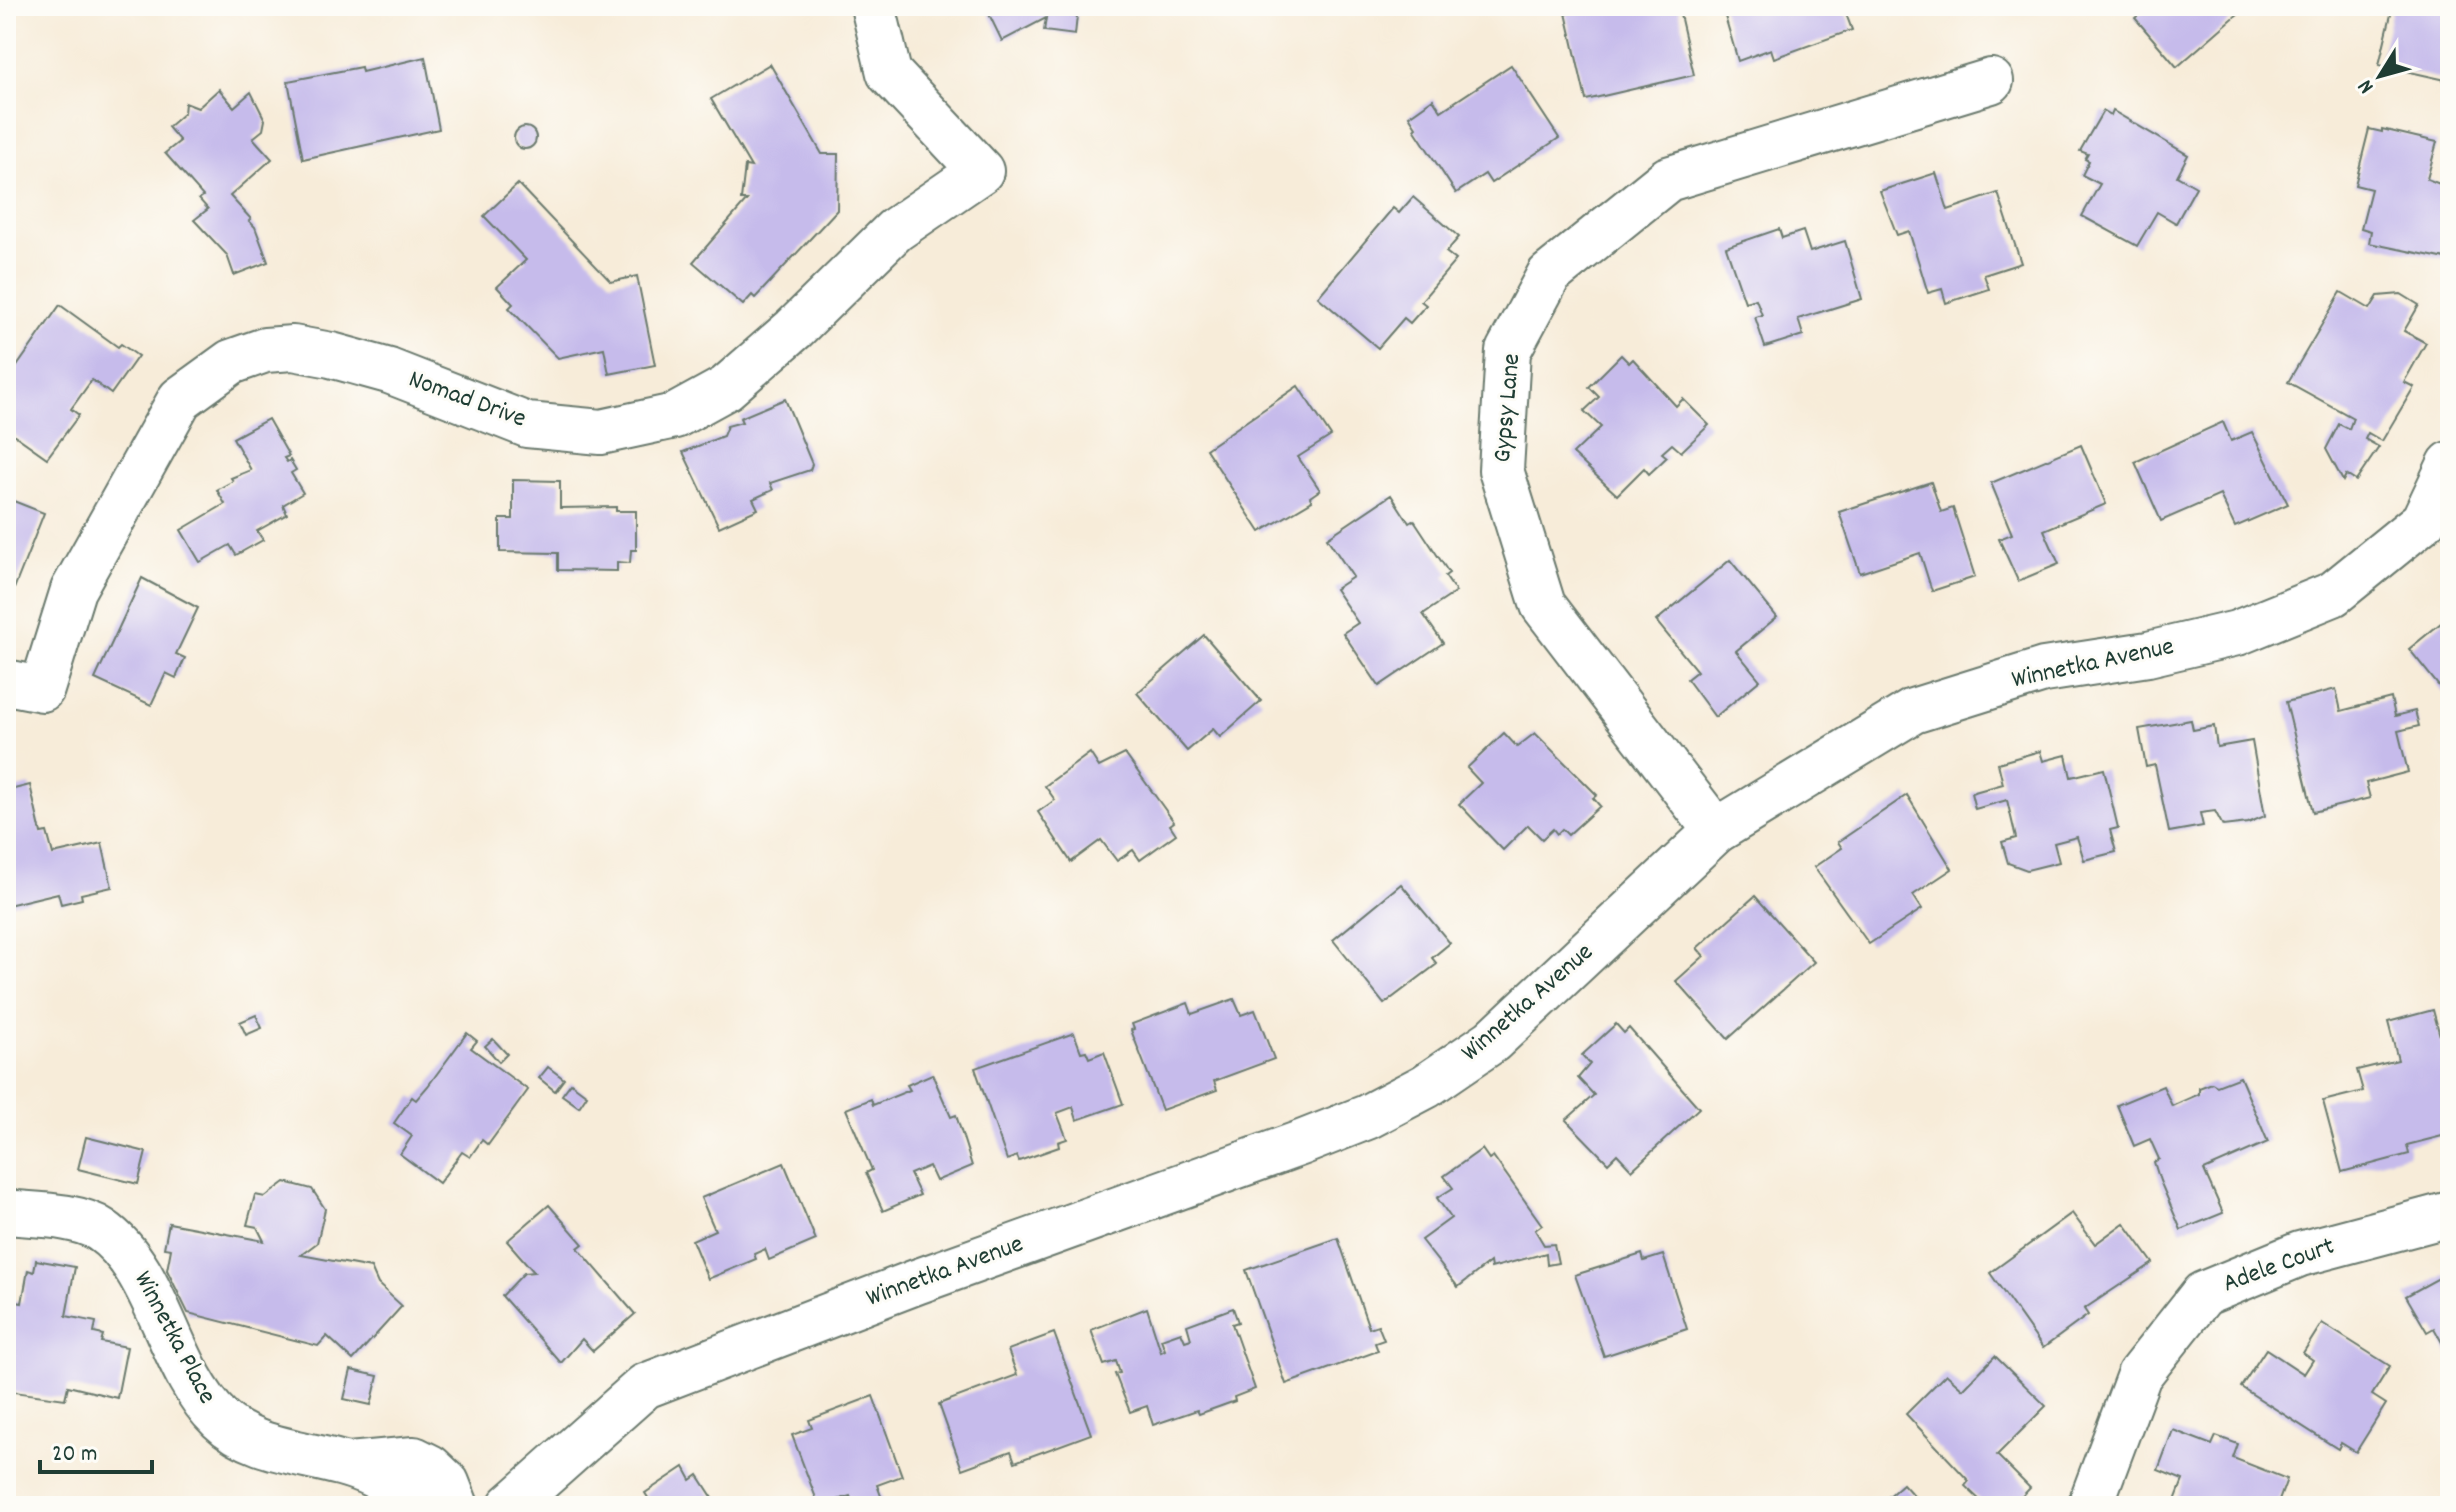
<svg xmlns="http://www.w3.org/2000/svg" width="2456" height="1512" viewBox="0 0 2456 1512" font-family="Dekko,sans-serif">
<rect width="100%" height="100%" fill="#fdfcf7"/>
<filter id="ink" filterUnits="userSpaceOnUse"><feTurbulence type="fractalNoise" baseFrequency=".0125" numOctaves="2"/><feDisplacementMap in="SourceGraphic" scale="16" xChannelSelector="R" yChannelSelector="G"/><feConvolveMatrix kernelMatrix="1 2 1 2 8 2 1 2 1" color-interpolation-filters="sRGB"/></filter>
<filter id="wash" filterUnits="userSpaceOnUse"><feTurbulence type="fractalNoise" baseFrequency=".006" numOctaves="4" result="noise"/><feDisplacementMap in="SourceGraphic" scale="32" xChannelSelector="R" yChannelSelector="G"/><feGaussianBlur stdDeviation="1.8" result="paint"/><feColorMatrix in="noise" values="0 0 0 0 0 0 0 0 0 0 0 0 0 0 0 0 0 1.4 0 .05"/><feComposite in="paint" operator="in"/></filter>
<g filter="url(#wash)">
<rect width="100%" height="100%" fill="#f7ecd9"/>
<g id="blocks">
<g fill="#c6bbeb">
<polygon points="985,6 1078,6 1075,35 1044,31 1046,18 1002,41"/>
<polygon points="1596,6 1678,6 1694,75 1586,100 1566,13"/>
<polygon points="1722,6 1843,6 1852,30 1774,58 1771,49 1738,61"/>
<polygon points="2149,6 2233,6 2239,13 2177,67 2135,18"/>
<polygon points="2393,6 2450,6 2450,81 2379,65"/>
<polygon points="425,57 439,129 303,159 288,81 361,67 362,72"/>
<polygon points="770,64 822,154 838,154 837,210 755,298 752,295 743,305 693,262 747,200 741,200 745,166 751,167 711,99"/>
<polygon points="1511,65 1559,138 1491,183 1485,174 1456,193 1414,129 1416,127 1409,116 1433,99 1441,111"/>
<polygon points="219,89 234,107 251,92 265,120 263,130 253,138 272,159 230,196 251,219 249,221 255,227 268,262 234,275 227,255 194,220 208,209 199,199 203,196 165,153 180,141 168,127 184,113 185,103 198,108"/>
<polygon points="2103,111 2111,116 2113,111 2188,155 2177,176 2196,187 2176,223 2157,212 2137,246 2082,216 2100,184 2082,175 2089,161 2085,159 2088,154 2080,151"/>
<circle cx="525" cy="138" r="11"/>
<polygon points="2369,129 2382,132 2382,129 2437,142 2427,179 2450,188 2450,241 2446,259 2369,243 2371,231 2361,228 2371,189 2355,185"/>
<polygon points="1936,173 1948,210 1998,193 2021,263 1984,275 1989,289 1946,303 1942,289 1928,293 1909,231 1897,235 1880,191"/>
<polygon points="518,184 611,282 637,276 655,365 609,374 604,348 558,358 509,308 513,304 497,287 526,260 484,216"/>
<polygon points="1413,197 1459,237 1446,252 1456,260 1421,301 1426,305 1410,323 1404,318 1378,348 1318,297 1393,208 1399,213"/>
<polygon points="1779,229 1782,238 1803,231 1810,252 1845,241 1862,299 1798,319 1803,335 1765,347 1755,317 1762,315 1756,299 1745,302 1726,247"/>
<polygon points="2341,292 2370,309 2378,296 2401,294 2419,305 2404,331 2426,343 2404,382 2414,387 2382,441 2368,433 2365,439 2379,447 2356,481 2346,475 2343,481 2326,449 2339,424 2349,429 2353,418 2288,382"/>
<polygon points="60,305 118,347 121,344 138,356 111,394 92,380 71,409 79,415 47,458 6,429 6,382"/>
<polygon points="1621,355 1629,363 1633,359 1676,406 1683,399 1709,425 1681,452 1672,444 1662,453 1667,457 1649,474 1644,468 1617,495 1573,454 1601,427 1584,411 1599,397 1589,387"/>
<polygon points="1298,386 1331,436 1298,457 1320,490 1310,497 1312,501 1260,532 1206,449"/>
<polygon points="785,399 812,464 810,470 770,483 773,490 753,499 758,509 719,527 683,452 723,436 727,426 742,422 740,418"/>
<polygon points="268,419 289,456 284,458 287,462 290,460 296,470 291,473 303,493 283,505 287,514 257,531 263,540 236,555 230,545 200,562 181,530 225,504 217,490 233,481 231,478 251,470 233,438"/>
<polygon points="2223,422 2231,441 2252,432 2288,504 2235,527 2220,495 2161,521 2135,462"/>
<polygon points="2081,445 2106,504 2044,530 2059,564 2018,581 1999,539 2012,534 1991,483"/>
<polygon points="513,480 560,481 560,508 616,507 616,511 636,511 636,550 631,550 630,563 617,562 617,571 558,570 558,553 500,552 500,519 513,519"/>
<polygon points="1931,482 1941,512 1953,508 1975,577 1932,591 1920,553 1860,573 1839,512"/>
<polygon points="1391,495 1409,523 1414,520 1449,573 1445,576 1456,592 1423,614 1443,643 1379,686 1343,633 1358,623 1335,589 1353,577 1327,538"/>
<polygon points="6,498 44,513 6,609"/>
<polygon points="1730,560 1777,617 1736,651 1760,680 1715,717 1687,679 1697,671 1656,621"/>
<polygon points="142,578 198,608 176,654 185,658 176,678 166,673 151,705 95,679"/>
<polygon points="2446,619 2450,624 2450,700 2409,649"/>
<polygon points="1204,635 1261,701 1220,737 1213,729 1187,751 1137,693"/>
<polygon points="2336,689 2341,711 2391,698 2395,716 2415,711 2419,726 2398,731 2408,772 2366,783 2370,798 2313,812 2286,702"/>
<polygon points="2191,720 2193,730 2214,726 2217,747 2252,741 2265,816 2248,823 2223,826 2215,811 2200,813 2203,826 2169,832 2155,765 2146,767 2139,729"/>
<polygon points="1504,733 1517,747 1535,733 1597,795 1593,798 1600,806 1568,835 1562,829 1557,834 1553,829 1542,839 1528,825 1503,850 1459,804 1481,783 1467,768"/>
<polygon points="2040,751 2043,761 2066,755 2071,777 2104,769 2118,828 2110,830 2116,852 2084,860 2077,837 2054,843 2059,862 2027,870 2008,863 2002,842 2016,838 2007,800 1975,809 1971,793 2003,784 1998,763"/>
<polygon points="1090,753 1099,767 1125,754 1174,822 1170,825 1176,834 1140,860 1133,850 1117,861 1101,840 1071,862 1038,812 1055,800 1045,786"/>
<polygon points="30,785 41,833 47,832 53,854 102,843 112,887 81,894 82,899 61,904 58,893 8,905 6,791"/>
<polygon points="1907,795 1952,869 1913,895 1922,909 1869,944 1814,867 1842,848 1838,842"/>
<polygon points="1401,884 1450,943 1432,958 1437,964 1384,1004 1333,940"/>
<polygon points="1755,896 1814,962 1728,1039 1676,981 1704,956 1697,948"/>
<polygon points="1234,999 1241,1015 1255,1010 1274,1059 1214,1081 1217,1090 1162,1110 1131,1030 1134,1029 1132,1024 1188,1003 1192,1014"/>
<polygon points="2433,1010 2443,1047 2446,1046 2450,1059 2450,1134 2407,1145 2409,1154 2342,1172 2323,1101 2363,1091 2357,1070 2398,1060 2388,1022"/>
<polygon points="256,1015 262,1028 246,1035 240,1022"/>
<polygon points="1616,1024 1624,1033 1629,1028 1699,1108 1632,1170 1617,1154 1608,1163 1566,1120 1594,1095 1578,1078 1590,1064 1582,1055"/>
<polygon points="467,1033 477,1041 471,1048 528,1090 488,1145 482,1140 470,1157 462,1152 439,1183 400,1154 412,1136 394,1123 412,1097 416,1100 428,1086"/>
<polygon points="1074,1033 1081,1052 1086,1051 1089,1058 1104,1052 1123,1104 1077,1120 1073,1107 1057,1113 1067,1139 1058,1142 1059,1147 1019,1161 1017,1156 1007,1160 975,1068"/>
<polygon points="493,1039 507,1054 499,1062 485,1046"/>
<polygon points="548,1067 564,1079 555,1091 539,1078"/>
<polygon points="932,1074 951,1117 956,1115 972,1166 936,1181 929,1166 910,1174 920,1195 883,1211 866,1173 872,1170 846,1109 871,1099 873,1105 910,1090 907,1085"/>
<polygon points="2240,1077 2268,1142 2204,1170 2223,1213 2181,1230 2160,1181 2154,1162 2159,1159 2150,1139 2134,1146 2117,1105 2163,1086 2172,1106 2199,1094 2199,1088 2212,1083 2217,1086"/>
<polygon points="571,1083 587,1095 579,1107 562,1095"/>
<polygon points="86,1137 146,1152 138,1184 78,1169"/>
<polygon points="1482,1149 1489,1159 1493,1156 1542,1225 1535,1230 1544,1245 1554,1244 1558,1263 1547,1265 1546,1253 1491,1268 1490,1262 1458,1287 1421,1240 1451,1218 1437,1198 1453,1188 1444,1176"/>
<polygon points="784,1163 816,1240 769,1260 765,1249 754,1254 756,1259 708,1279 692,1240 715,1230 701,1198"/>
<polygon points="285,1182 312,1189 325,1209 317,1243 301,1255 371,1268 378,1284 402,1306 353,1360 327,1336 318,1346 188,1313 167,1270 171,1249 164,1248 169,1223 264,1241 257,1227 247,1225 255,1195 265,1197"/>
<polygon points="549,1205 583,1244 578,1248 635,1314 593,1351 582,1339 561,1363 502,1296 524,1273 534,1272 507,1241"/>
<polygon points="2072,1213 2095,1244 2124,1223 2153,1263 2084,1309 2088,1315 2043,1348 1990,1273"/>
<polygon points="1338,1238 1369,1328 1378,1325 1384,1340 1375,1343 1378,1351 1286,1384 1246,1270"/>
<polygon points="1642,1254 1644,1261 1663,1255 1687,1329 1604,1356 1575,1275"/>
<polygon points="36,1260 75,1267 66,1316 96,1322 94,1333 103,1335 101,1342 127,1347 117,1398 68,1386 65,1399 6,1391 6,1300 22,1303 28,1270 34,1272"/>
<polygon points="2446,1274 2450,1281 2450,1357 2434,1328 2427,1332 2406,1296"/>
<polygon points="1147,1308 1161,1352 1165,1350 1161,1339 1181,1332 1185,1341 1191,1339 1187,1325 1233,1308 1238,1322 1232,1324 1255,1389 1234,1397 1235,1401 1199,1414 1197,1410 1153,1425 1147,1406 1130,1412 1115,1374 1120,1373 1116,1361 1104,1365 1091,1330"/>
<polygon points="2322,1323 2390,1366 2372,1395 2386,1404 2356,1452 2341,1443 2338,1449 2241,1387 2266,1349 2304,1374 2313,1360 2303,1353"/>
<polygon points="1054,1333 1091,1434 1015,1462 1011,1451 962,1469 939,1404 1017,1375 1008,1350"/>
<polygon points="1995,1356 2046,1406 1997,1455 2030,1488 2013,1506 1986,1506 1965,1486 1969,1481 1906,1414 1946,1374 1963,1389"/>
<polygon points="351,1370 378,1376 371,1405 344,1399"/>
<polygon points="873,1396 902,1476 877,1485 884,1504 880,1506 854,1506 850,1496 819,1506 792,1435 812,1428 809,1420"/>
<polygon points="2173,1430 2212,1445 2216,1436 2238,1444 2233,1458 2287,1479 2277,1506 2173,1506 2183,1480 2158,1470"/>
<polygon points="684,1467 691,1480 698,1475 718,1506 648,1506 652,1504 645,1493"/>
<polygon points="1903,1484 1923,1506 1878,1506"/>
</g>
</g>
</g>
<g filter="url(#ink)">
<use href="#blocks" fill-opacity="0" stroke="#6b7a6e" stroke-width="2"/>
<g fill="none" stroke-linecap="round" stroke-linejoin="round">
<defs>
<g id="minor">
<polyline points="6,682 42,689 73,590 180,399 231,362 265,350 293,348 331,355 389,371 527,425 601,432 675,416 726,388 794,329 895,230 981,171 889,73 873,6"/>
<polyline points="1716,831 1543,605 1501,470 1508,351 1549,275 1668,179 1991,81"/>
<path d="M6,1212C34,1215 77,1214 101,1230C159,1269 168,1369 220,1419C259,1457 325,1451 373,1475C393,1485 409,1500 432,1506"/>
<polyline points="349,1465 414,1459 430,1467 447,1483 456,1506"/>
<polyline points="2090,1506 2139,1375 2203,1294 2300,1254 2450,1214"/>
</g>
<polyline id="major" points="510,1506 645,1386 916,1282 1301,1143 1367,1117 1426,1086 1492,1041 1716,831 1913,711 2044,670 2148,654 2237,633 2333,594 2423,521 2450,464"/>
</defs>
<use href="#minor" stroke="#6b7a6e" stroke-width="48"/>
<use href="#major" stroke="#6b7a6e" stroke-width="48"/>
<use href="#minor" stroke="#fff" stroke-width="44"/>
<use href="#major" stroke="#fff" stroke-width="44"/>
</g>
</g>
<g text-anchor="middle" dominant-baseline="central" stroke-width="6" stroke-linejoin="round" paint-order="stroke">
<g font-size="26" fill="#1f3d34" stroke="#fdfcf7">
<text transform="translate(467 400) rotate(20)">Nomad Drive</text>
<text transform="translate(1508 408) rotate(-85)">Gypsy Lane</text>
<text transform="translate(2093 664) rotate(-12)">Winnetka Avenue</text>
<text transform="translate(1528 1003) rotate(-41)">Winnetka Avenue</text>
<text transform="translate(2279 1266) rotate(-20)">Adele Court</text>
<text transform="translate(945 1272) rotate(-20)">Winnetka Avenue</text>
<text transform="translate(174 1338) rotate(62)">Winnetka Place</text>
</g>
</g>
<rect width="2456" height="1512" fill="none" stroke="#fdfcf7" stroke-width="32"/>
<g transform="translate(2380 76) rotate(233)" stroke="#fdfcf7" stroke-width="6" paint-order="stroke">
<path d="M0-6L14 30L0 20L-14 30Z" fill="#1f3d34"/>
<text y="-12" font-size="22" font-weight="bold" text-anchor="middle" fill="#1f3d34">N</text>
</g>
<path d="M40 1460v12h112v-12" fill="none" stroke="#1f3d34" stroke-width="4"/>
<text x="52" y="1460" font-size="24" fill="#1f3d34" stroke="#fdfcf7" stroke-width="6" paint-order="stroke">20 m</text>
</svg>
